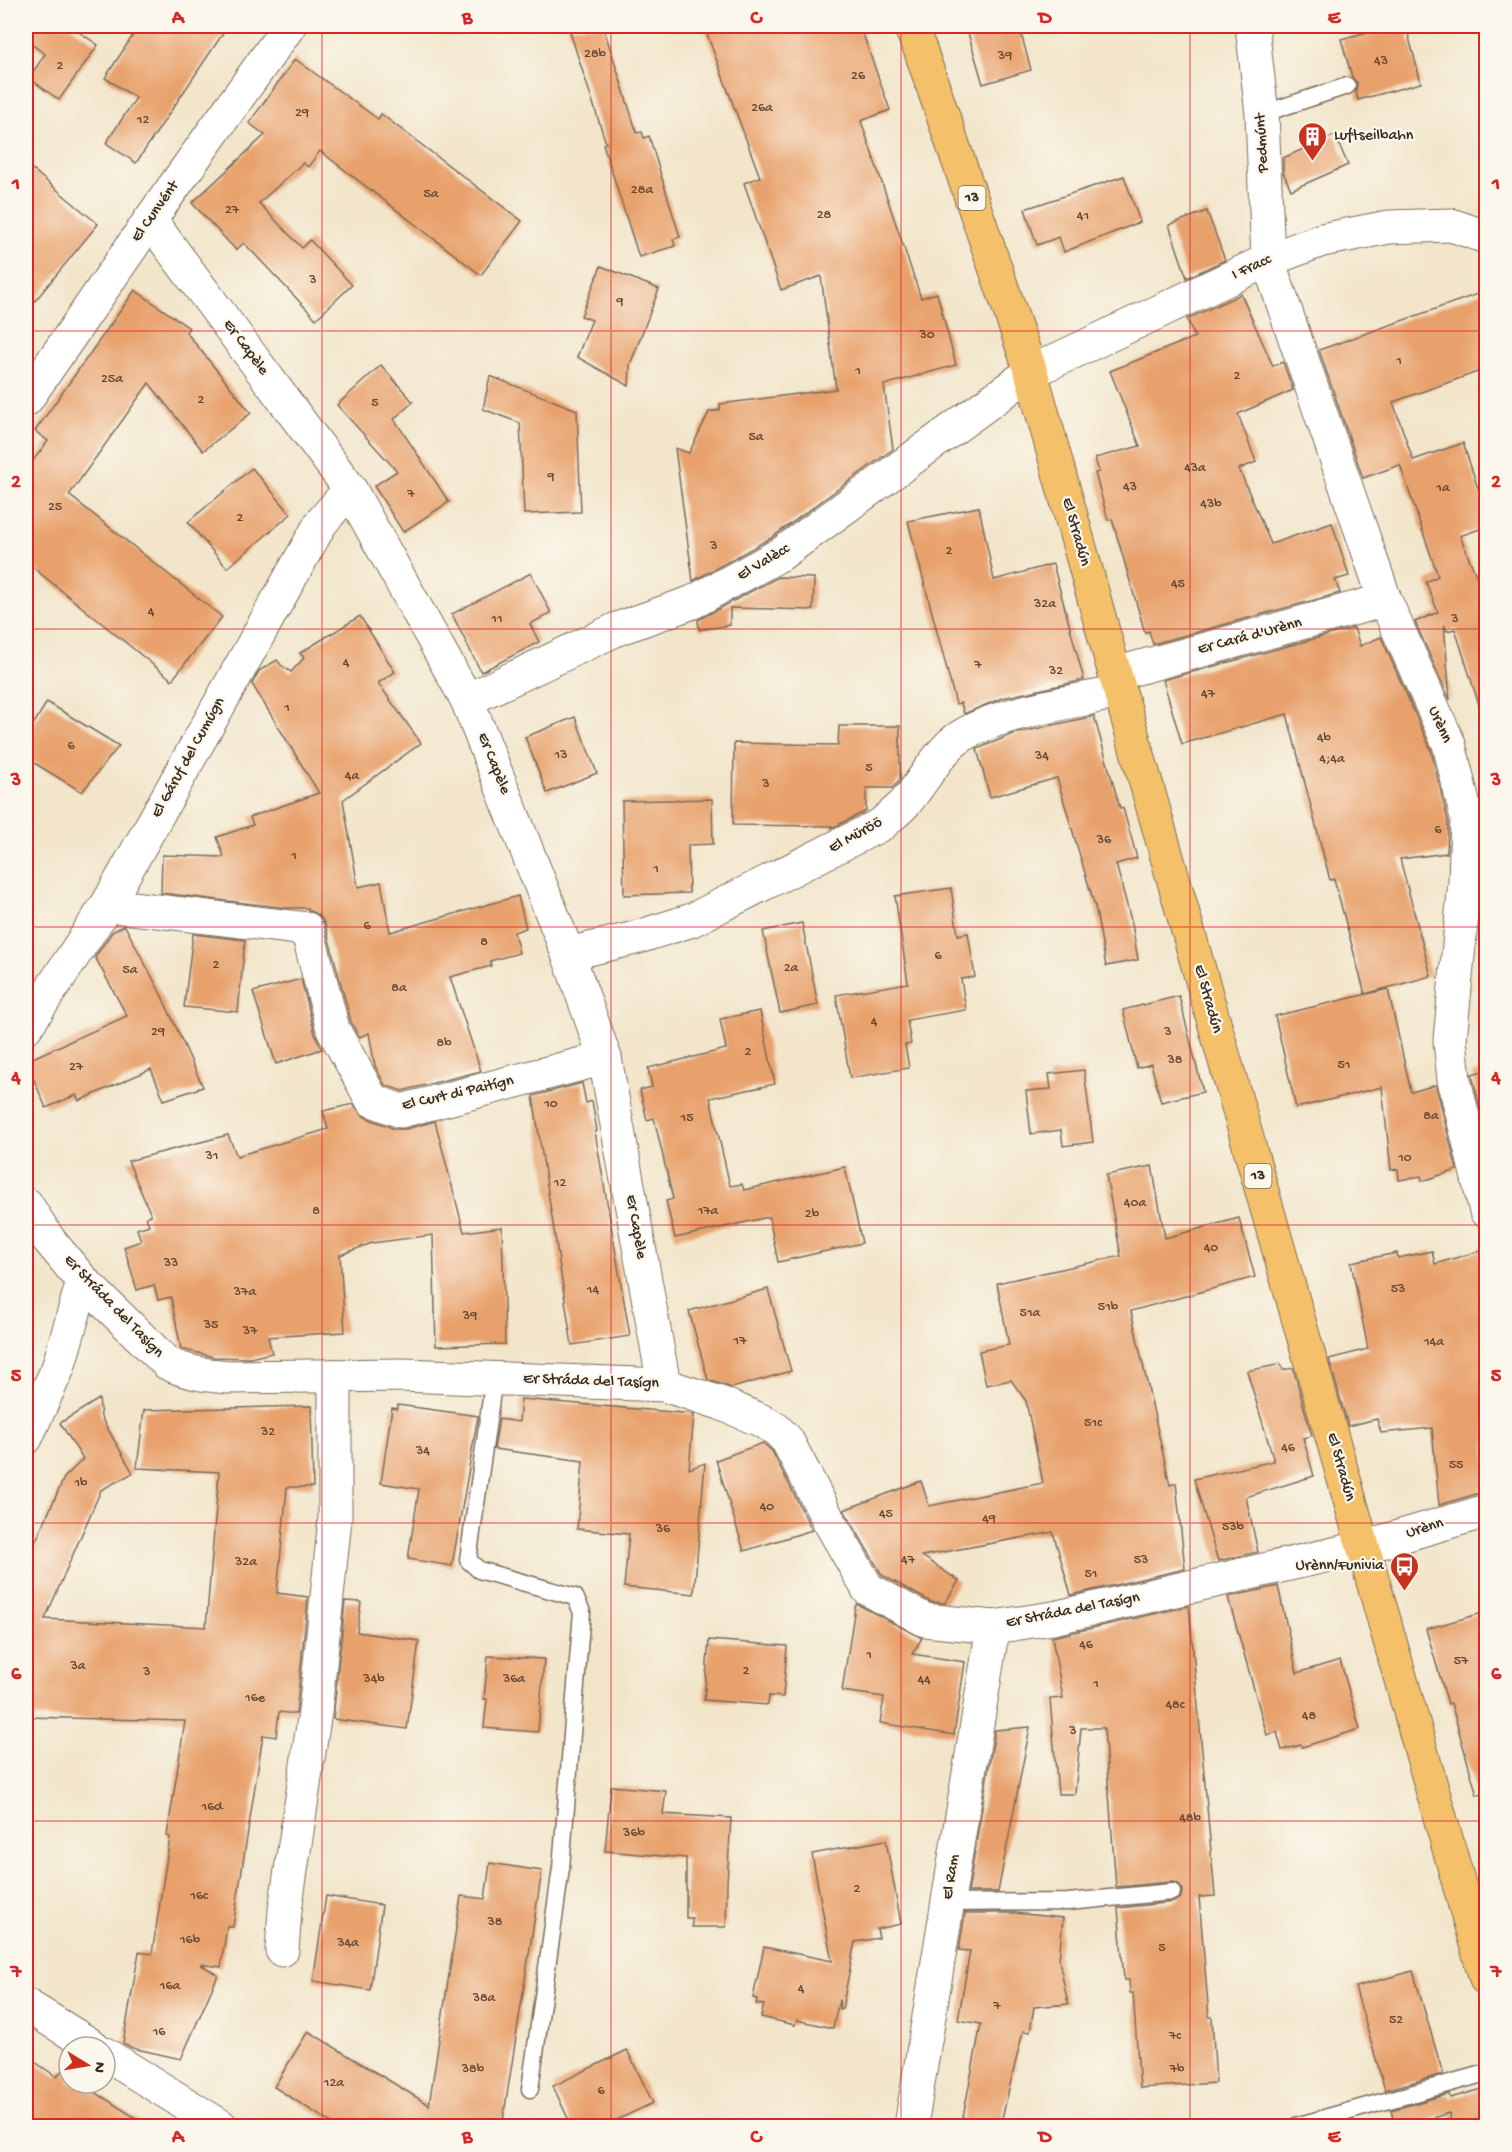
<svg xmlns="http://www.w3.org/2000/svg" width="1512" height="2152" viewBox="0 0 1512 2152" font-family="'Gochi Hand',sans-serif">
<rect width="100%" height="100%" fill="#fbf7ec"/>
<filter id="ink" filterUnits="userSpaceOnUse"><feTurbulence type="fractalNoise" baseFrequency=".0167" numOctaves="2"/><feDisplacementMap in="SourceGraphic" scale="12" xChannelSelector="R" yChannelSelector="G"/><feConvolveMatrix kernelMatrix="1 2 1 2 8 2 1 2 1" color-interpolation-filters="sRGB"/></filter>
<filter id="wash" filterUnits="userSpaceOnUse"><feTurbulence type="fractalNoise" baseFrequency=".008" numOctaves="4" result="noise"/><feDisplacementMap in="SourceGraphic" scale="24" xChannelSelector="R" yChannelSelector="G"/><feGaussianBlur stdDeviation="1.35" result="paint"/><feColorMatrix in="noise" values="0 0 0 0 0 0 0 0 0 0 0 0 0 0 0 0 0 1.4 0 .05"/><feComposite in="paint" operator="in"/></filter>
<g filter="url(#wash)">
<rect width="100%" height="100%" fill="#f2e5ca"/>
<g id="blocks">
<g fill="#e8a16c">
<polygon points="26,26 70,26 98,45 59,100 29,78 45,54 26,40"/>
<polygon points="139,26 228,26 136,163 106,143 136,98 105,78"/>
<polygon points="568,26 603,26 637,133 642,132 644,138 649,136 680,237 673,239 675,246 639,257 603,144 606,143"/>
<polygon points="704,26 860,26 890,110 861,121 921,298 937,293 956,365 884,385 893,449 771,538 693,581 675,448 689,453 709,412 720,410 720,404 836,389 821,276 781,290 744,183 760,177"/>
<polygon points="966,26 1019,26 1031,70 983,84"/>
<polygon points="1369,26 1406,26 1421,83 1358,100 1356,92 1357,83 1352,77 1341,39 1371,31"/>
<polygon points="295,59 378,119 381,114 522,221 481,275 320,151 308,167 303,163 259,203 302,248 310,240 352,285 316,319 244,243 236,250 192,203 265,135 249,123"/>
<polygon points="1335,135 1348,165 1291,190 1283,172 1283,158"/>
<polygon points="26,164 98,224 26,312"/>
<polygon points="1124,176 1140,222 1064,252 1059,237 1037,245 1025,209"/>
<polygon points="1207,211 1225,260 1187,278 1169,225"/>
<polygon points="601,266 659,289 630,365 629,386 577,357 592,320 581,316"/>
<polygon points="135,290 189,328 186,332 251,413 203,451 149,383 69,495 222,617 172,680 26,562 26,470 48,441 35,431"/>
<polygon points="1486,291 1486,369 1393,402 1413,460 1463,443 1486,512 1486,527 1460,536 1486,600 1486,707 1480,708 1455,629 1447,631 1444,624 1450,700 1415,622 1438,612 1426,582 1438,576 1400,465 1363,478 1319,350"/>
<polygon points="1241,294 1273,366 1283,362 1293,390 1238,414 1256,462 1239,469 1271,544 1332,523 1349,576 1335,580 1340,593 1153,644 1149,631 1145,633 1112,519 1108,520 1095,473 1099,472 1095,458 1140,446 1110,371 1195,337 1187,319"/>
<polygon points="381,365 413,402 394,419 449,502 403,532 374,486 397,471 337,405"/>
<polygon points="490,376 577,410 581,512 524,514 520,423 483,409"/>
<polygon points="252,468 291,514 227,568 188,522"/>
<polygon points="979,507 994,580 1053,564 1084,680 1002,698 964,714 961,703 956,704 908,521"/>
<polygon points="531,573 551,613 530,624 539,642 481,672 452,614"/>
<polygon points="778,577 814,578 813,610 730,608 730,625 699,630 698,620"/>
<polygon points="360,616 395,672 378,683 421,743 343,800 358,887 381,882 390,932 518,896 526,928 514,932 519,953 490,961 491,966 450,977 481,1071 402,1091 385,1085 375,1066 369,1033 359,1037 351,1022 325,924 319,915 308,910 308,908 287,908 161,893 162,855 224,857 217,837 253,825 250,817 319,793 252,684 259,671 277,660 281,665 291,672 304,658 300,653"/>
<polygon points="1354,628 1360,646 1381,637 1431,750 1448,821 1447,853 1400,859 1431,976 1365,994 1334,879 1330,880 1287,714 1182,744 1163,680"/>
<polygon points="47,702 119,746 82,792 26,758 26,736"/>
<polygon points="1094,716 1120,808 1123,808 1137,858 1116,864 1132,924 1138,960 1106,966 1096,910 1057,778 990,797 977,749 1013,734"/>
<polygon points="575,717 597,773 547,793 525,737"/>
<polygon points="839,726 900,726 900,779 893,788 866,788 866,811 832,828 832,826 733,825 734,743 838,745"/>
<polygon points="712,799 713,844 688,845 689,893 624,895 622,801"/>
<polygon points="951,888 958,935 968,933 975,977 961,979 966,1010 907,1020 911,1044 905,1045 909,1068 850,1078 836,995 908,983 895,896"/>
<polygon points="802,923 818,1005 780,1013 763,931"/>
<polygon points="123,926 125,926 161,994 203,1087 164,1100 151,1069 79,1101 76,1095 46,1108 26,1061 127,1016 95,957 112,932"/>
<polygon points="193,934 245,940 238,1012 184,1007"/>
<polygon points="301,979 315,1034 322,1049 276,1064 253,992"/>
<polygon points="1388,989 1411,1092 1436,1085 1457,1170 1422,1181 1421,1176 1399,1180 1398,1169 1391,1170 1382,1087 1296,1108 1275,1016"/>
<polygon points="1179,996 1203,1092 1161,1102 1151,1064 1137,1068 1123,1010"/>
<polygon points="760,1011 775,1084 710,1098 730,1186 742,1184 744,1190 845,1167 862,1243 778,1262 769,1217 675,1238 666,1201 673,1199 654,1118 647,1120 640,1090 652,1087 648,1068 726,1049 720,1019"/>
<polygon points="1084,1070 1093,1142 1063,1146 1061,1130 1031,1134 1026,1091 1051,1089 1049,1074"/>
<polygon points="1486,1070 1486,1134 1472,1074"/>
<polygon points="582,1083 586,1103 592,1101 597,1131 595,1132 630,1336 572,1345 533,1096"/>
<polygon points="353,1104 365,1117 395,1129 406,1129 435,1121 464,1232 502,1227 505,1344 436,1346 433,1235 372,1243 340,1255 345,1332 268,1337 272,1353 250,1358 214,1357 181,1349 171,1297 158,1300 154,1285 137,1290 124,1247 141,1241 137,1229 149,1225 146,1217 151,1215 128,1161 228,1135 237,1156 328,1129 323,1111"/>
<polygon points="1152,1166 1165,1238 1239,1218 1255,1277 1131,1311 1170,1485 1176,1483 1185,1569 1071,1595 1053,1532 922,1556 959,1581 945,1603 931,1602 882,1575 844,1510 921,1481 929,1506 1043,1483 1026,1401 1011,1380 986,1385 979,1351 1009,1345 997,1283 1121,1256 1106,1175"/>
<polygon points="1486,1249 1486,1487 1479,1488 1480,1493 1439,1505 1432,1428 1381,1433 1377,1419 1348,1426 1329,1359 1368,1349 1351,1262 1397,1253 1398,1258 1432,1251 1435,1264"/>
<polygon points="768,1289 791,1371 732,1388 708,1380 689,1311"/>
<polygon points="1281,1364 1283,1370 1293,1368 1312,1436 1303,1438 1314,1476 1246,1497 1258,1552 1218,1561 1194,1479 1274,1461 1247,1371"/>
<polygon points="99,1399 101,1417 133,1473 101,1490 45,1619 206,1627 219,1472 137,1468 144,1410 311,1406 313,1487 287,1487 277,1593 308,1597 296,1714 279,1712 276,1737 263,1735 233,1927 227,1926 221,1967 200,1964 218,1975 181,2059 132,2048 123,2043 139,1952 152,1954 170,1837 167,1836 185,1721 26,1717 26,1563 64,1478 83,1459 60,1423"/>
<polygon points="521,1399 694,1414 689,1469 705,1463 694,1594 624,1587 629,1534 577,1529 583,1461 494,1449 499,1419 519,1422"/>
<polygon points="398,1405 478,1416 452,1566 408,1559 419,1489 381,1483 392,1408 397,1409"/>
<polygon points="763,1443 772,1451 812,1530 744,1551 716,1460"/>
<polygon points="1278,1586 1297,1673 1340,1660 1360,1729 1302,1747 1301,1745 1282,1750 1277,1732 1267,1735 1228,1597"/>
<polygon points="345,1601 361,1602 357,1632 419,1641 407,1729 333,1719"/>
<polygon points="857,1604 922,1638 912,1654 965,1662 954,1735 880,1723 884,1697 842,1691 855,1607"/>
<polygon points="1189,1606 1215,1896 1199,1897 1209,2017 1212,2017 1216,2083 1140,2088 1133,1993 1130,1993 1129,1980 1124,1980 1118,1908 1174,1902 1181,1897 1182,1890 1180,1885 1172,1882 1116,1887 1104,1728 1081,1728 1075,1794 1058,1794 1050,1699 1063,1698 1052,1637"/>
<polygon points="1486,1612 1486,1794 1477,1795 1451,1703 1448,1704 1426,1629"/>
<polygon points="709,1640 787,1646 783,1697 769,1696 768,1705 704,1700"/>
<polygon points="488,1656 544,1659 538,1732 484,1728 487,1699 484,1699"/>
<polygon points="1030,1727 998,1892 968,1892 995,1730"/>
<polygon points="611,1786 666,1791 663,1814 731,1818 727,1882 726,1927 692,1927 692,1918 686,1918 686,1858 605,1851"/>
<polygon points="886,1840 901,1924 877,1929 879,1938 855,1942 842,2009 840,2009 839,2000 833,2028 797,2020 795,2025 761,2017 764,2005 756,2004 757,1999 753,1998 764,1947 832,1961 812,1854"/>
<polygon points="490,1863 542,1871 502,2127 338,2127 274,2087 308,2031 429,2105 461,1896 485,1899"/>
<polygon points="326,1896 382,1905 370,1990 313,1981"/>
<polygon points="965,1913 1014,1913 1063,1918 1059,1960 1068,2004 1034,2007 1030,2032 1023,2031 1000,2127 961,2127 981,2024 958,2020 970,1951 959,1950"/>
<polygon points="1413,1971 1443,2074 1385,2090 1355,1987"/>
<polygon points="627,2050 653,2103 602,2127 572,2127 553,2086"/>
<polygon points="26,2056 57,2077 61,2071 69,2076 69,2083 81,2083 150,2127 26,2127"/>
<polygon points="1486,2088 1486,2127 1452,2127 1449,2113 1403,2127 1395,2127 1391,2110 1449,2094 1450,2098"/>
</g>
</g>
</g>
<g filter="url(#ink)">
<use href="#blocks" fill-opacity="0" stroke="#7b6b5a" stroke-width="1.5"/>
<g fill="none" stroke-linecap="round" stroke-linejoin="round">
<defs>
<g id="lane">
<polyline points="1262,114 1347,86"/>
<polyline points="494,1378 468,1560 479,1570 575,1597 582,1612 561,1868 530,2089"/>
<polyline points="948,1903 1068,1902 1172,1892"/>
<polyline points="1296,2126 1486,2073"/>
</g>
<g id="street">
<polyline points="1252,26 1262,114 1268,260 1385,600 1449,744 1467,819 1465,882 1450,1040 1454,1080 1486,1211"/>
<polyline points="150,220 350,489 467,700 568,954 605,1058 664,1385"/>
<polyline points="26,400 150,220 289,26"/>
<polyline points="1115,674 1385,600"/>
<polyline points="467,700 617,629 693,602 781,554 1031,372 1268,260 1322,240 1389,227 1451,225 1486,237"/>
<polyline points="107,905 307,929 333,1029 372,1100 401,1111 605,1058"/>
<path d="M568,954L635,938L692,920L882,824C890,816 899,810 906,802C922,783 933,761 951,744C985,713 1074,702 1120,692"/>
<polyline points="26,1027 107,905 321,523 350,489"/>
<path d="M26,1204L49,1240L83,1281L167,1363C187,1373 206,1375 228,1377L403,1375L664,1385L720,1403L760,1420L776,1429L787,1440L828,1519L868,1589L925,1620L993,1627L1053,1618L1364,1547L1486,1511"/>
<polyline points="26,1438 58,1368 83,1281"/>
<polyline points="282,1950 285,1910 315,1712 335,1519 335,1376"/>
<polyline points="26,2005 94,2047"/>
<polyline points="105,2054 221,2126"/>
<polyline points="911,2126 993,1627"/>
</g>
<polyline id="primary" points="910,26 920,49 1031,372 1115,674 1486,1979"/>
</defs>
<use href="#lane" stroke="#7b6b5a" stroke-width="19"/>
<use href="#street" stroke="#7b6b5a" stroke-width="35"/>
<use href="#primary" stroke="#7b6b5a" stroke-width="35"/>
<use href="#lane" stroke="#fff" stroke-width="16"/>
<use href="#street" stroke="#fff" stroke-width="33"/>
<use href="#primary" stroke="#f4c16b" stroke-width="33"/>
</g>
</g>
<path fill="none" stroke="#d62828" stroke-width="1.5" stroke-opacity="0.55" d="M322,26V2126M611,26V2126M901,26V2126M1190,26V2126M26,331H1486M26,629H1486M26,927H1486M26,1225H1486M26,1523H1486M26,1821H1486"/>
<defs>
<symbol id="building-pin" viewBox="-11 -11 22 30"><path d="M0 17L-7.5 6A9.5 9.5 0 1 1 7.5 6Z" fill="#c8321e" stroke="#fbf7ec"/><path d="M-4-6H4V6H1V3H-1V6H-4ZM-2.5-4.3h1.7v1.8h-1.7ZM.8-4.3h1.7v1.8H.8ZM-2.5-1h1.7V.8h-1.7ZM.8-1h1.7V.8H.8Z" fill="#fff"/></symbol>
<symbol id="bus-pin" viewBox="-11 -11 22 30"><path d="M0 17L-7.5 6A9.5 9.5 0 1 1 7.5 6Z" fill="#c8321e" stroke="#fbf7ec"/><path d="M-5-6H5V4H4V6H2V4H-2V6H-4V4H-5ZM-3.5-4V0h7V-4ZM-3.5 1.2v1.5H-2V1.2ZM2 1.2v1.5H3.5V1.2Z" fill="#fff"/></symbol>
</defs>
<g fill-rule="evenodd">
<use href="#building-pin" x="1296" y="120" width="33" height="45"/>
<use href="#bus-pin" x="1388" y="1550" width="33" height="45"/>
</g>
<g text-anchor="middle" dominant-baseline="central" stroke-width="4.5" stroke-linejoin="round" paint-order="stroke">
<g font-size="14" fill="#664832">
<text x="595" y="54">28b</text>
<text x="1005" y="56">39</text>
<text x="1381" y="61">43</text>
<text x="60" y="66">2</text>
<text x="858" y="76">26</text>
<text x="762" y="108">26a</text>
<text x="302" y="113">29</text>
<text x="143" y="120">12</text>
<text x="642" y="190">28a</text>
<text x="431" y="194">5a</text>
<text x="232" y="210">27</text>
<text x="824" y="215">28</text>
<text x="1083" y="216">41</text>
<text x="313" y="280">3</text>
<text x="620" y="302">9</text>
<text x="927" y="335">30</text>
<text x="1399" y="361">1</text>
<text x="858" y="371">1</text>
<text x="1237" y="376">2</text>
<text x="112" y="379">25a</text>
<text x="201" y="400">2</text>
<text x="375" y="403">5</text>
<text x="756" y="437">5a</text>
<text x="1195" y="468">43a</text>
<text x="551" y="477">9</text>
<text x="1130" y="487">43</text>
<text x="1443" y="488">1a</text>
<text x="411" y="494">7</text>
<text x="1211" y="504">43b</text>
<text x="55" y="507">25</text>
<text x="240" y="518">2</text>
<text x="714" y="546">3</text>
<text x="949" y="551">2</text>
<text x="1178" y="584">45</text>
<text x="1045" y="604">32a</text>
<text x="151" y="612">4</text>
<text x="497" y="619">11</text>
<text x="1455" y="619">3</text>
<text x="346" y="663">4</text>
<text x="978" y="665">7</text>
<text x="1056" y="671">32</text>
<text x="1208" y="694">47</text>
<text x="287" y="708">1</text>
<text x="1324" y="738">4b</text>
<text x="71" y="746">6</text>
<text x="561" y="755">13</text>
<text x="1042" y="756">34</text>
<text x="1332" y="759">4;4a</text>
<text x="869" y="768">5</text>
<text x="352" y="776">4a</text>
<text x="766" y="784">3</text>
<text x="1438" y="830">6</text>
<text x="1104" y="840">36</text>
<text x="294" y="856">1</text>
<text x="656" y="869">1</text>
<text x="367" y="926">6</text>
<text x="484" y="942">8</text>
<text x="938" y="956">6</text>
<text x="216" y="965">2</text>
<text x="791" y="968">2a</text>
<text x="130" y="970">5a</text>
<text x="399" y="988">8a</text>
<text x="874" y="1022">4</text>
<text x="158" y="1032">29</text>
<text x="1168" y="1032">3</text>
<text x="444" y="1043">8b</text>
<text x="748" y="1052">2</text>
<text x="1175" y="1060">38</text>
<text x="1344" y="1065">51</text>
<text x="76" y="1067">27</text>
<text x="551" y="1104">10</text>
<text x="1431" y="1116">8a</text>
<text x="687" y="1118">15</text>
<text x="212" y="1156">31</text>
<text x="1405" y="1158">10</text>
<text x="560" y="1183">12</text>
<text x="1135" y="1203">40a</text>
<text x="316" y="1211">8</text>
<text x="708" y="1211">17a</text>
<text x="812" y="1214">2b</text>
<text x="1211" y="1248">40</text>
<text x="171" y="1263">33</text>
<text x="1398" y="1289">53</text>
<text x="593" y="1290">14</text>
<text x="245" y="1292">37a</text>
<text x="1108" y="1307">51b</text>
<text x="1030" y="1313">51a</text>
<text x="470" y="1316">39</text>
<text x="211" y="1325">35</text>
<text x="250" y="1331">37</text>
<text x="740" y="1341">17</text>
<text x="1434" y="1342">14a</text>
<text x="1093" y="1423">51c</text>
<text x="268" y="1432">32</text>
<text x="1288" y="1448">46</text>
<text x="423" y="1451">34</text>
<text x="1456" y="1465">55</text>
<text x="81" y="1483">1b</text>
<text x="767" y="1507">40</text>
<text x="886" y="1514">45</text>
<text x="989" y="1519">49</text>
<text x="1233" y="1527">53b</text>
<text x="663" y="1529">36</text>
<text x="908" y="1560">47</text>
<text x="1141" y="1560">53</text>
<text x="246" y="1562">32a</text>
<text x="1091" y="1574">51</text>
<text x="1086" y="1645">46</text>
<text x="869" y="1655">1</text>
<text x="1461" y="1661">57</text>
<text x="78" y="1666">3a</text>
<text x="746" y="1671">2</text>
<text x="147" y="1672">3</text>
<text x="374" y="1679">34b</text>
<text x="514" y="1679">36a</text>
<text x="924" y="1680">44</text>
<text x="1096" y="1684">1</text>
<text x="255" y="1698">16e</text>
<text x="1175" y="1705">48c</text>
<text x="1309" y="1716">48</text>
<text x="1073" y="1731">3</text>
<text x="212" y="1807">16d</text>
<text x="1190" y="1818">48b</text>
<text x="634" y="1833">36b</text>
<text x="857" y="1889">2</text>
<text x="199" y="1896">16c</text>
<text x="495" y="1922">38</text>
<text x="190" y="1940">16b</text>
<text x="348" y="1943">34a</text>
<text x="1162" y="1948">5</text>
<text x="170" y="1986">16a</text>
<text x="801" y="1989">4</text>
<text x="484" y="1998">38a</text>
<text x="997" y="2006">7</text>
<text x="1396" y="2020">52</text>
<text x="159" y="2032">16</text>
<text x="1175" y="2036">7c</text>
<text x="473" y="2069">38b</text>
<text x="1177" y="2069">7b</text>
<text x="334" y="2083">12a</text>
<text x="601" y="2091">6</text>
</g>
<g fill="#fbf7ec" stroke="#75685c" stroke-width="1.5">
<rect x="958.5" y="186" width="27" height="24" rx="4.5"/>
<rect x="1244.5" y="1164" width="27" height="24" rx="4.5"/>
</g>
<g font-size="15" font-weight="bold" fill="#3b2a1e">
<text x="972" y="198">13</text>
<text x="1258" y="1176">13</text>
</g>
<g font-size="16" fill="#3b2a1e" stroke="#fbf7ec" text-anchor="start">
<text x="1334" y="136">Luftseilbahn</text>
<text x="1384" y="1566" text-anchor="end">Urènn/Funivia</text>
</g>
<g font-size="16" fill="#3b2a1e" stroke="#fbf7ec">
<text transform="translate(1263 143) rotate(-93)">Pedmúnt</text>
<text transform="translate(156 212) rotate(-55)">El Cunvént</text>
<text transform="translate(1252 268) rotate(-25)">I Fracc</text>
<text transform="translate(245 348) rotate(53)">Er Capèle</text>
<text transform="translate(1075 532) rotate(74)">El Stradún</text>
<text transform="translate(764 563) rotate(-31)">El Valècc</text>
<text transform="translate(1250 637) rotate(-15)">Er Cará d'Urènn</text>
<text transform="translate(1439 725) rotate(66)">Urènn</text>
<text transform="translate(189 758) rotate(-61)">El Gáruf del Cumúgn</text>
<text transform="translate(493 764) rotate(68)">Er Capèle</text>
<text transform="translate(856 836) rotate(-29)">El Müröö</text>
<text transform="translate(1207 999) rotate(74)">El Stradún</text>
<text transform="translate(458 1094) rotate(-13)">El Curt di Paitígn</text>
<text transform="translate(635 1227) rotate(80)">Er Capèle</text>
<text transform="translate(113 1307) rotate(46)">Er Stráda del Tasígn</text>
<text transform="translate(591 1382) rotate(2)">Er Stráda del Tasígn</text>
<text transform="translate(1340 1467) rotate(74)">El Stradún</text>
<text transform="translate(1425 1529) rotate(-17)">Urènn</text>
<text transform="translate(1073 1611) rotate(-11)">Er Stráda del Tasígn</text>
<text transform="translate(952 1877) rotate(-81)">El Ram</text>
</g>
</g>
<rect width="1512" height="2152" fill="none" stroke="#fbf7ec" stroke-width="66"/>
<g transform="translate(87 2065) rotate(101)"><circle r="28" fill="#fbf7ec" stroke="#aea59a" stroke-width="1.5"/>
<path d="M0-4.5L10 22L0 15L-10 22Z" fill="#c8321e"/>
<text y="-9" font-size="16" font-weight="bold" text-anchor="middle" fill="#3b2a1e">N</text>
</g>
<rect x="33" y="33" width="1446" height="2086" fill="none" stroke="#d62828" stroke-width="2"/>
<g font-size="20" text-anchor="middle" font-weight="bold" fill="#d62828">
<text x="178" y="23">A</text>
<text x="467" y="23">B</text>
<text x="756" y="23">C</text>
<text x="1045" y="23">D</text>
<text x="1334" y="23">E</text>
<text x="16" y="189">1</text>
<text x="1496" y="189">1</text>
<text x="16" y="487">2</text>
<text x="1496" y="487">2</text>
<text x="16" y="785">3</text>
<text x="1496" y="785">3</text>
<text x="16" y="1083">4</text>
<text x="1496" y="1083">4</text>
<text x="16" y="1381">5</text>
<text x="1496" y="1381">5</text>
<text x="16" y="1679">6</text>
<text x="1496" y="1679">6</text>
<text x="16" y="1977">7</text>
<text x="1496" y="1977">7</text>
<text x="178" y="2142">A</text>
<text x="467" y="2142">B</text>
<text x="756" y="2142">C</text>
<text x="1045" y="2142">D</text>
<text x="1334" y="2142">E</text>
</g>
</svg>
